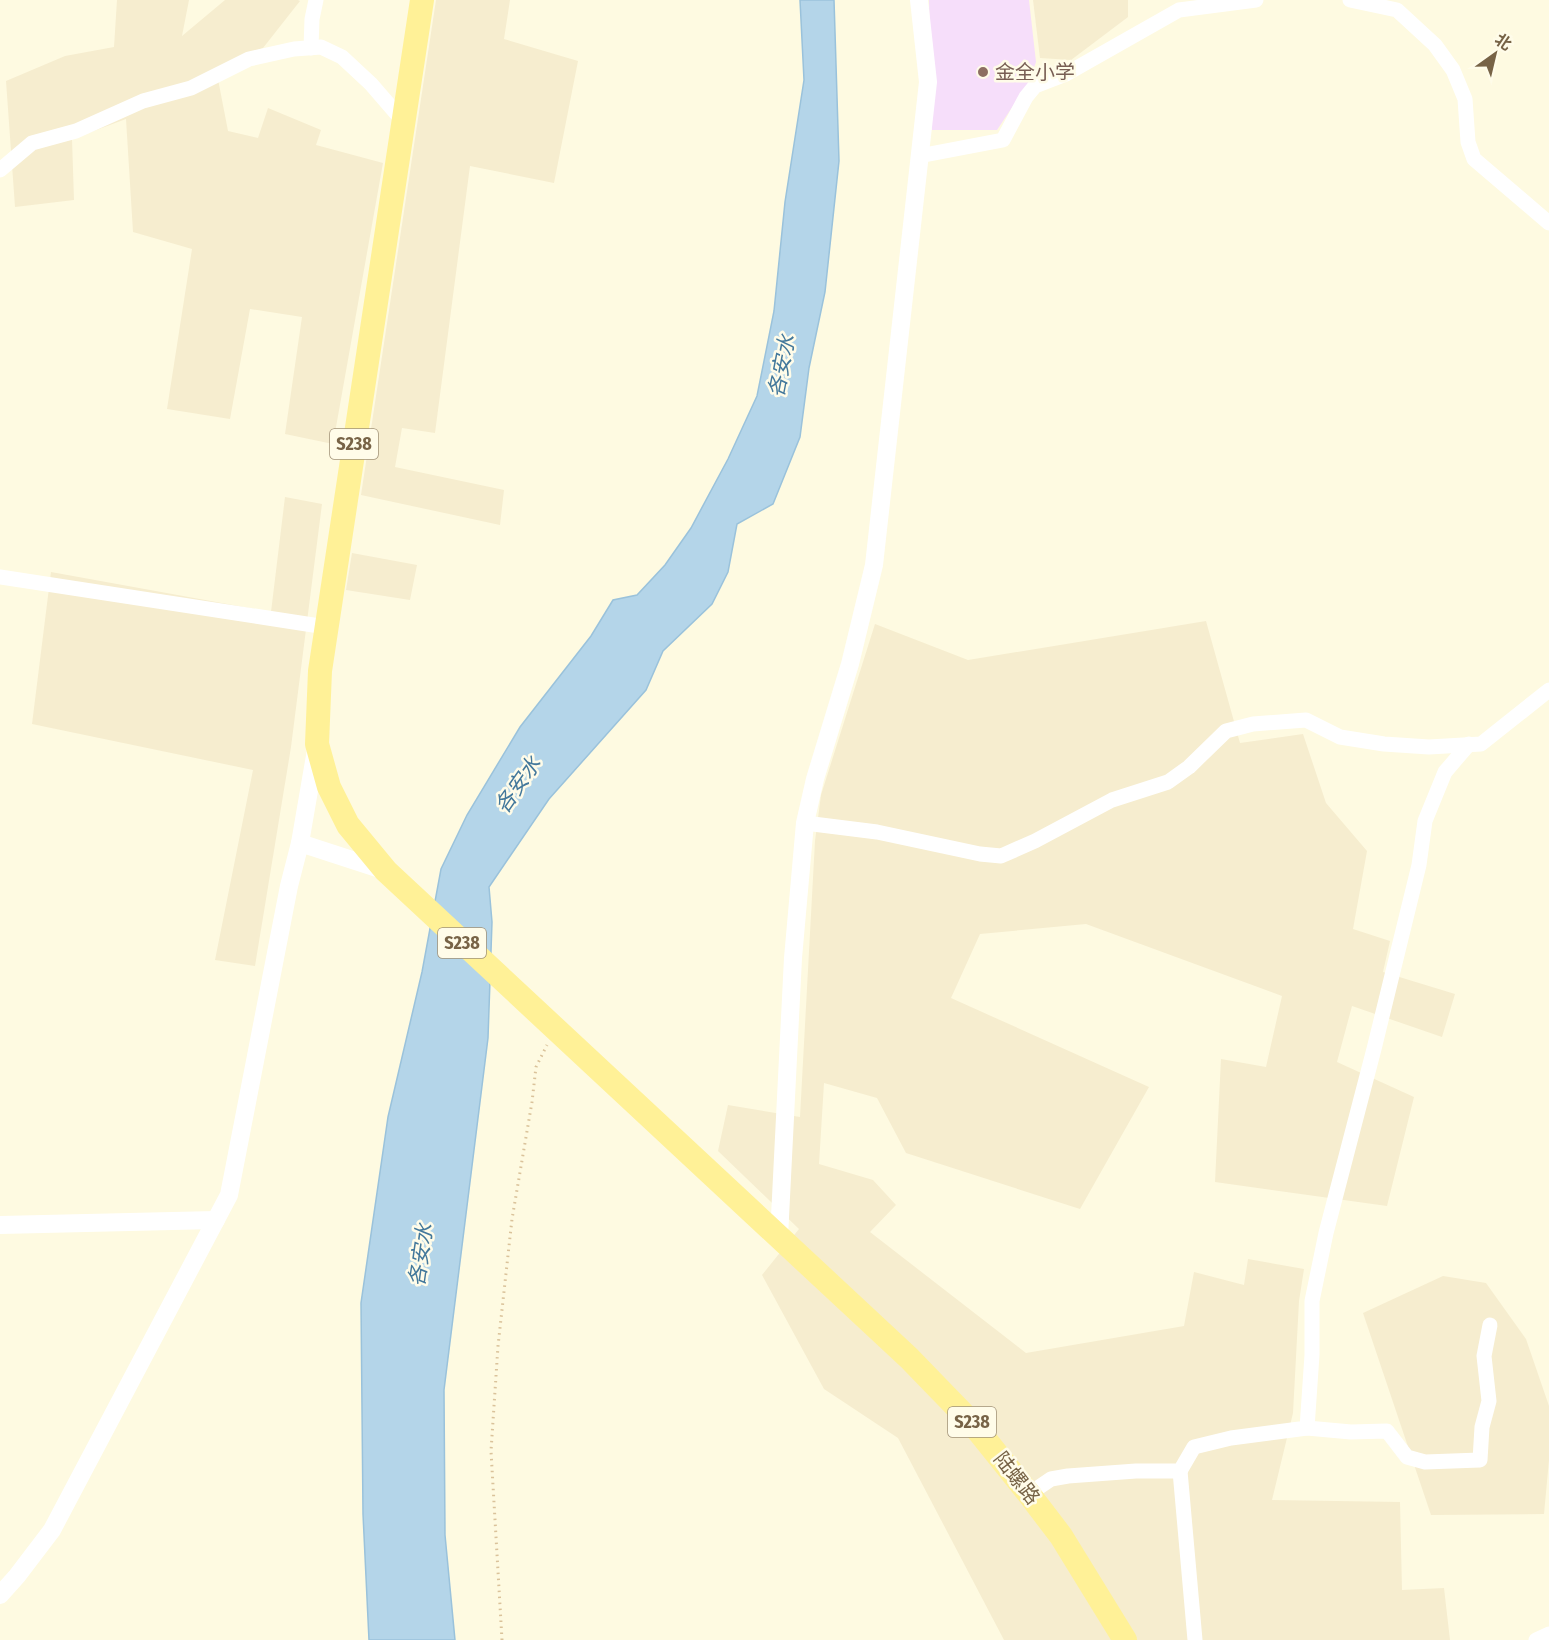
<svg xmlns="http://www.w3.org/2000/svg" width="1549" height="1640" viewBox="0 0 1549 1640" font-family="'Fira Sans Condensed','Noto Sans SC',sans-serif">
<rect width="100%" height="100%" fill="#fefae1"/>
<g fill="#f6edcf">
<polygon points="117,0 189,0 182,36 225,0 298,0 300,1 263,48 243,55 216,69 228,131 258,138 268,108 321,130 316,145 383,163 333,444 285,434 302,317 250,309 230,419 167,409 192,249 133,232 126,119 72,139 74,200 15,207 6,81 65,56 114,47"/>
<polygon points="436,0 510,0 504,39 578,61 554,183 470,166 435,433 402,428 395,467 504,490 500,525 361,495"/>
<polygon points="1033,0 1128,0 1128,17 1071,60 1040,58"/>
<polygon points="285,497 322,504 291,747 255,966 215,960 253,770 32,724 51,572 271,612"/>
<polygon points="352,553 417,565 410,600 346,590"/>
<polygon points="1206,621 1240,743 1303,734 1326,803 1367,851 1353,929 1390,941 1383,972 1455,994 1442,1037 1352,1006 1337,1062 1414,1097 1387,1206 1215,1182 1221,1059 1266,1067 1282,996 1086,924 980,934 951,998 1149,1087 1080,1209 906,1153 877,1098 824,1083 819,1164 873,1180 896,1205 870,1232 1026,1353 1184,1326 1194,1272 1244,1285 1248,1259 1304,1269 1299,1301 1293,1413 1272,1500 1400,1502 1402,1590 1444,1588 1450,1640 1004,1640 898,1438 824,1389 762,1275 799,1229 718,1151 728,1105 800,1117 815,841 821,795 875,624 968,660"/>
<polygon points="1443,1276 1486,1283 1526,1339 1549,1406 1549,1460 1544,1514 1431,1515 1363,1313"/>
</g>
<polygon fill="#f6defa" points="929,0 1029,0 1036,62 1029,82 997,130 932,130"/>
<polygon fill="#b4d5e9" stroke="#9ac2db" stroke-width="1.5" points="800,0 834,0 839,161 825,292 809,368 800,437 773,504 737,524 728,572 712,604 663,651 646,690 549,799 489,887 492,922 488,1038 444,1390 445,1535 455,1640 369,1640 363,1514 361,1303 388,1117 422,972 441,869 467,815 520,727 591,636 613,600 637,595 665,565 691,528 728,459 757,396 774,311 785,202 804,80"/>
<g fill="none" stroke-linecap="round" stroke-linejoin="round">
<polyline stroke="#dac29a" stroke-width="3" stroke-dasharray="1.5 4.5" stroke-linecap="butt" points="502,1640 491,1451 498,1346 512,1219 532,1102 536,1067 547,1045"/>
<g stroke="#fff" stroke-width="15">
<polyline points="1350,0 1397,10 1435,45 1453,70 1465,99 1468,142 1474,159 1549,223"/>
<polyline points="311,48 312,19 316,0"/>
<polyline points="919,156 1003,140 1026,97 1035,86 1066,74 1179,10 1256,0"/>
<polyline points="0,170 32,143 76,131 143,101 191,88 249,59 294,49 321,47 342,57 371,84 403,121"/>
<polyline points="0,577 326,627"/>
<polyline points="805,823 877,832 980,854 1001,856 1035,841 1112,800 1168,782 1189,767 1226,731 1253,724 1306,720 1340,737 1384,744 1429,747 1481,744 1549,690"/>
<polyline points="1307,1428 1351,1432 1387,1431 1407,1457 1425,1462 1480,1460 1482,1427 1489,1401 1484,1356 1490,1325"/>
<polyline points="1180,1471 1195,1640"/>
<polyline points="1029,1494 1051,1479 1068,1476 1136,1471 1180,1471 1194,1447 1231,1438 1307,1428 1312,1355 1312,1301 1326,1233 1374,1049 1419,865 1425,821 1445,772 1469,744"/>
<polyline points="1536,1640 1549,1634"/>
</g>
<g stroke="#fff" stroke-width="18">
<polyline points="300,843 386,871"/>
<polyline points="0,1225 216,1220"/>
<polyline points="779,1237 793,958 805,823 815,779 850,664 874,565 928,82 919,0"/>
<polyline points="0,1595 17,1576 52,1530 229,1195 289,886 300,843 316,750"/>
</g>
<polyline stroke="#fff197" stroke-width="24" points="422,0 320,671 317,744 329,787 348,825 386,871 909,1358 972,1423 1029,1494 1061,1536 1125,1640"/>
</g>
<circle fill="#8d6e63" stroke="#fffce9" stroke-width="2" cx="983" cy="72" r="6"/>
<g text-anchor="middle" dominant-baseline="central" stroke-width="5" stroke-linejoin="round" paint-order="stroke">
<g fill="#fffce9" stroke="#a09177" stroke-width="1.5">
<rect x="330" y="429" width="48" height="30" rx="4.5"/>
<rect x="438" y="928" width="48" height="30" rx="4.5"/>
<rect x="948" y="1407" width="48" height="30" rx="4.5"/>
</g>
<g font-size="18" font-weight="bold" fill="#776346">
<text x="354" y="444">S238</text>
<text x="462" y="943">S238</text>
<text x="972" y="1422">S238</text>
</g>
<g font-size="20" fill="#785e54" stroke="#fffce9" text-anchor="start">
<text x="995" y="72">金全小学</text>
</g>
<g font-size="20" fill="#776346" stroke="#fffce9">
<text transform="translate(1017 1478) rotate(52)">陆螺路</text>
</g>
<g font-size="21" font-style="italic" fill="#43789b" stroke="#fffce9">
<text transform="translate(782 366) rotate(-79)">各安水</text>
<text transform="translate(518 785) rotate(-55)">各安水</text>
<text transform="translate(421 1255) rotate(-82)">各安水</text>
</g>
</g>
<g transform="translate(1495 54) rotate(34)" stroke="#fffce9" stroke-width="4.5" paint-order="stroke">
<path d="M0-4.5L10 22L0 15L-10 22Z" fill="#776346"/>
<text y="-9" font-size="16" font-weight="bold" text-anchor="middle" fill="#776346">北</text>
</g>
</svg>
